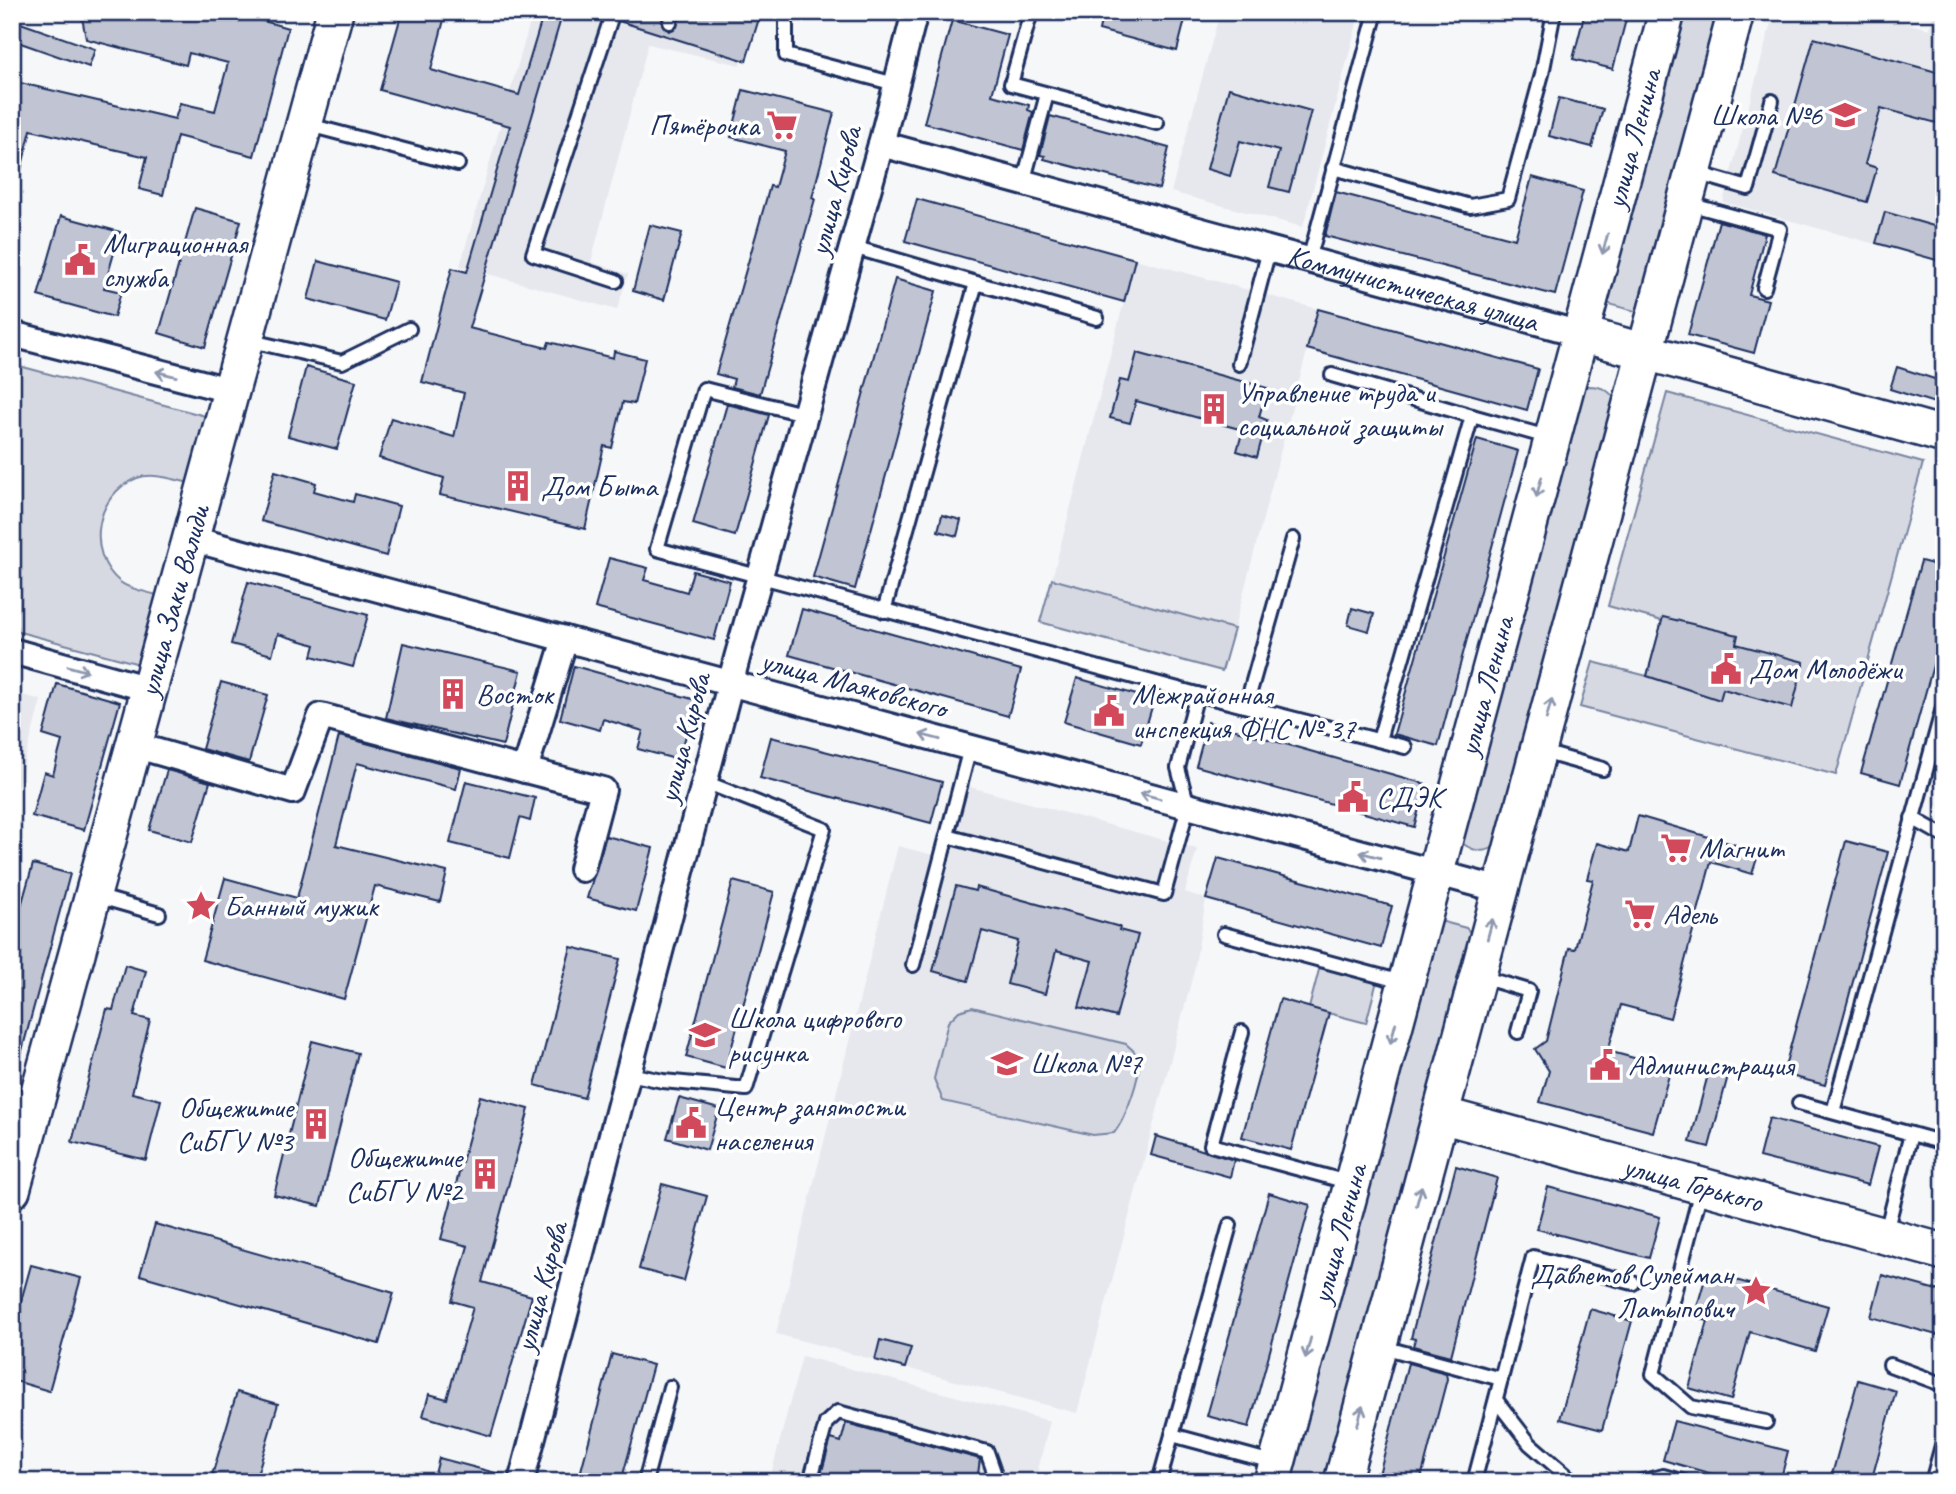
<svg xmlns="http://www.w3.org/2000/svg" width="1956" height="1494" viewBox="0 0 1956 1494" font-family="Caveat,sans-serif">
<rect width="100%" height="100%" fill="#f6f7f9"/>
<filter id="ink" filterUnits="userSpaceOnUse"><feTurbulence type="fractalNoise" baseFrequency=".0143" numOctaves="2"/><feDisplacementMap in="SourceGraphic" scale="14" xChannelSelector="R" yChannelSelector="G"/><feConvolveMatrix kernelMatrix="1 2 1 2 8 2 1 2 1" color-interpolation-filters="sRGB"/></filter>
<g filter="url(#ink)">
<g fill="#e6e8ee">
<polygon points="533,12 753,12 740,65 648,44 591,262 628,274 617,310 460,266"/>
<polygon points="1220,12 1360,12 1303,227 1171,192"/>
<polygon points="1774,12 1866,12 1929,29 1934,12 1944,12 1944,263 1723,202"/>
<polygon points="1135,259 1318,309 1234,629 1052,579"/>
<polygon points="12,692 41,700 12,809"/>
<polygon points="952,782 1197,849 1185,892 1206,899 1194,971 1077,1413 776,1334 898,846 933,855"/>
<polygon points="802,1356 1050,1421 1035,1482 769,1482"/>
</g>
<g fill="#d6d9e2" stroke="#7884a0" stroke-width="2">
<polygon points="1680,12 1723,12 1642,309 1635,311 1605,303"/>
<path d="M12,364L209,417L191,483C174,480 154,472 137,478C95,494 85,553 120,582C130,590 148,592 161,596L143,665L12,630Z"/>
<path d="M1588,386C1603,386 1611,391 1619,405L1503,842C1487,853 1477,854 1462,843L1576,391Z"/>
<polygon points="1667,393 1923,463 1836,775 1580,707 1593,662 1647,676 1662,621 1608,606"/>
<polygon points="1052,579 1234,629 1222,671 1040,622"/>
<polygon points="1440,921 1466,928 1474,936 1330,1482 1278,1482"/>
<polygon points="1320,966 1377,981 1366,1023 1309,1008"/>
<path d="M972,1007L1126,1044C1129,1047 1135,1051 1137,1056C1145,1070 1124,1121 1114,1133L1093,1135L943,1101L934,1079L948,1022L959,1011Z"/>
</g>
<g fill="#c0c4d3" stroke="#1b2f5e" stroke-width="2">
<polygon points="81,12 232,12 288,28 254,156 177,136 163,195 139,189 147,157 31,130 19,178 12,177 12,81 175,119 180,103 215,111 228,63 189,53 186,65 86,39"/>
<polygon points="402,12 446,12 431,70 519,95 544,12 563,12 469,328 547,348 549,342 613,358 614,351 645,359 634,404 623,402 612,448 604,446 585,529 440,495 444,478 379,458 391,418 454,437 464,393 422,382 452,268 467,272 510,126 380,90"/>
<polygon points="622,12 663,12 662,24 669,31 677,27 681,12 761,12 746,61 619,21"/>
<polygon points="1103,12 1187,12 1177,51 1099,30"/>
<polygon points="1585,12 1628,12 1613,69 1573,59"/>
<polygon points="12,20 95,49 89,67 12,40"/>
<polygon points="952,20 1008,35 992,95 1029,105 1028,110 1033,112 1023,150 924,123"/>
<polygon points="1814,38 1944,74 1944,125 1881,108 1865,164 1877,168 1867,202 1775,176"/>
<polygon points="1229,88 1311,111 1289,192 1269,187 1279,151 1240,141 1230,176 1207,169"/>
<polygon points="743,90 834,113 812,198 815,199 760,394 732,387 734,379 716,374 770,186 775,187 785,151 731,137"/>
<polygon points="1559,98 1603,109 1592,147 1549,136"/>
<polygon points="1050,116 1169,148 1159,189 1044,159 1045,156 1040,155"/>
<polygon points="1532,177 1583,191 1555,295 1325,236 1336,192 1515,239"/>
<polygon points="917,199 1135,259 1124,302 905,241"/>
<polygon points="195,208 241,221 205,347 159,333"/>
<polygon points="1885,212 1944,229 1940,261 1876,243"/>
<polygon points="61,216 120,232 104,288 121,292 114,317 38,296"/>
<polygon points="1719,221 1765,234 1749,295 1768,300 1754,353 1688,335"/>
<polygon points="650,225 682,233 664,300 633,291"/>
<polygon points="318,261 396,282 385,320 308,299"/>
<polygon points="895,279 936,291 855,589 813,577"/>
<polygon points="1318,309 1538,369 1527,410 1307,349"/>
<polygon points="1137,353 1267,388 1259,417 1267,420 1257,457 1237,451 1243,430 1136,401 1130,423 1110,418 1120,380 1129,382"/>
<polygon points="306,367 356,381 337,449 288,436"/>
<polygon points="1897,367 1944,382 1944,406 1890,389"/>
<polygon points="727,404 769,415 735,536 693,524"/>
<polygon points="1477,439 1518,451 1438,746 1394,734"/>
<polygon points="275,471 316,483 314,491 353,502 355,494 399,506 386,556 261,521"/>
<polygon points="942,515 961,520 957,536 938,531"/>
<polygon points="609,558 648,568 644,580 687,592 693,571 730,581 714,640 595,608"/>
<polygon points="1921,561 1944,567 1944,626 1900,784 1861,773"/>
<polygon points="248,582 368,615 353,667 312,656 315,645 278,634 272,655 231,644"/>
<polygon points="1352,608 1374,614 1369,631 1348,625"/>
<polygon points="802,609 1021,670 1008,716 789,655"/>
<polygon points="1663,617 1738,635 1736,644 1804,662 1792,708 1723,689 1720,700 1647,676"/>
<polygon points="403,643 521,671 503,745 386,718"/>
<polygon points="574,666 696,700 679,760 638,749 643,731 603,719 600,730 560,719"/>
<polygon points="1077,678 1154,700 1141,744 1064,722"/>
<polygon points="221,682 268,695 249,762 202,749"/>
<polygon points="57,684 120,702 84,830 32,816 44,772 53,775 62,741 43,735"/>
<polygon points="1208,722 1426,784 1414,827 1196,766"/>
<polygon points="339,736 461,768 456,789 357,763 336,845 447,872 440,902 375,886 344,999 202,960 225,878 297,898"/>
<polygon points="771,737 942,782 931,823 760,778"/>
<polygon points="167,770 210,782 192,842 149,830"/>
<polygon points="466,781 535,798 530,821 520,818 510,858 450,843"/>
<polygon points="1638,816 1759,852 1752,874 1711,862 1670,1018 1621,1005 1608,1051 1671,1068 1653,1132 1540,1102 1549,1071 1535,1049 1546,1041 1569,948 1575,949 1593,880 1587,879 1597,843 1629,852"/>
<polygon points="606,836 653,848 636,911 587,898"/>
<polygon points="1846,841 1888,852 1825,1085 1783,1074"/>
<polygon points="1218,858 1392,906 1381,948 1206,899"/>
<polygon points="33,864 70,874 18,1065 12,1064 12,938"/>
<polygon points="733,881 774,892 726,1068 686,1057"/>
<polygon points="956,886 975,891 976,887 1120,927 1119,930 1138,935 1116,1017 1079,1007 1092,961 1056,951 1045,994 1007,984 1018,941 982,931 968,981 933,971"/>
<polygon points="571,947 620,959 584,1098 535,1085"/>
<polygon points="125,965 146,971 134,1016 150,1020 132,1093 161,1100 146,1160 72,1142 107,1009 113,1010"/>
<polygon points="1280,999 1329,1013 1291,1150 1242,1137"/>
<polygon points="312,1041 358,1053 320,1206 274,1195"/>
<polygon points="1710,1067 1729,1072 1709,1147 1690,1142"/>
<polygon points="480,1096 529,1109 482,1282 532,1296 491,1436 423,1416 429,1394 447,1399 473,1307 452,1301 468,1246 441,1239"/>
<polygon points="679,1098 719,1109 707,1150 667,1138"/>
<polygon points="1769,1118 1878,1147 1868,1185 1759,1157"/>
<polygon points="1156,1136 1234,1160 1230,1177 1151,1155"/>
<polygon points="1456,1166 1497,1178 1451,1356 1413,1346 1415,1339 1411,1338"/>
<polygon points="662,1184 707,1196 684,1281 639,1269"/>
<polygon points="1548,1187 1660,1217 1649,1258 1537,1229"/>
<polygon points="1269,1193 1310,1205 1249,1427 1207,1416"/>
<polygon points="155,1224 394,1293 379,1344 140,1275"/>
<polygon points="31,1265 81,1278 49,1391 12,1380 12,1333"/>
<polygon points="1707,1272 1828,1306 1815,1351 1750,1332 1731,1400 1689,1388 1708,1321 1694,1317"/>
<polygon points="1882,1275 1944,1292 1944,1337 1871,1317"/>
<polygon points="1590,1309 1632,1321 1602,1430 1560,1419"/>
<polygon points="880,1340 911,1348 905,1368 875,1360"/>
<polygon points="612,1354 653,1365 621,1482 578,1482"/>
<polygon points="1408,1363 1446,1373 1447,1379 1420,1482 1377,1482"/>
<polygon points="1858,1380 1896,1391 1871,1482 1830,1482"/>
<polygon points="237,1392 278,1404 255,1482 210,1482"/>
<polygon points="1674,1421 1788,1451 1780,1482 1740,1482 1663,1460"/>
<polygon points="846,1423 980,1459 977,1482 877,1482 849,1474 847,1482 820,1478 831,1439 841,1442"/>
<polygon points="439,1458 507,1476 507,1482 433,1482"/>
</g>
<g fill="none" stroke-linecap="round" stroke-linejoin="round">
<defs>
<g id="lane">
<polyline points="613,12 533,254 616,281"/>
<polyline points="786,12 786,55 895,84"/>
<polyline points="1031,12 1011,84 1157,123"/>
<polyline points="670,22 672,12"/>
<polyline points="305,124 458,164"/>
<polyline points="1333,168 1470,206 1508,199 1542,74 1554,12"/>
<polyline points="1693,172 1748,188 1772,101"/>
<polyline points="1023,183 1047,94"/>
<polyline points="1685,203 1780,229 1764,288"/>
<polyline points="853,247 976,283"/>
<polyline points="1309,260 1376,12"/>
<polyline points="247,340 342,362 409,329"/>
<polyline points="1239,364 1269,250"/>
<polyline points="1332,375 1472,416"/>
<polyline points="807,415 704,389 657,549 1197,694"/>
<polyline points="884,611 976,283 1097,318"/>
<polyline points="1246,706 1293,539"/>
<polyline points="1379,740 1472,416 1551,438"/>
<polyline points="1539,751 1603,769"/>
<polyline points="1912,818 1944,836"/>
<polyline points="947,836 1164,894 1188,806 1178,768 1197,694 1405,747"/>
<polyline points="96,896 159,914"/>
<polyline points="1224,934 1402,982"/>
<polyline points="913,965 970,748"/>
<polyline points="1478,976 1529,991 1518,1032"/>
<polyline points="1242,1032 1211,1145 1351,1183"/>
<polyline points="629,1074 663,1081 746,1089 824,829 705,782"/>
<polyline points="1799,1103 1944,1143"/>
<polyline points="1833,1112 1944,704"/>
<polyline points="1701,1190 1653,1374 1691,1407 1766,1422"/>
<polyline points="1886,1232 1911,1134"/>
<polyline points="1379,1346 1501,1379"/>
<polyline points="1890,1365 1944,1385"/>
<polyline points="1496,1400 1530,1444 1574,1482"/>
<polyline points="1172,1435 1276,1463"/>
<polyline points="645,1482 670,1387"/>
<polyline points="810,1482 826,1423 838,1412 987,1452 994,1472 992,1482"/>
<polyline points="1159,1482 1230,1225"/>
<polyline points="1474,1482 1533,1257 1633,1283"/>
<polyline points="1640,1482 1663,1476 1684,1482"/>
<polyline points="1932,1482 1944,1438"/>
</g>
<g id="street">
<path id="s1" d="M881,144L1581,334"/>
<polyline points="12,334 233,391"/>
<polyline points="192,539 1501,890"/>
<polyline points="12,651 149,689"/>
<polyline points="134,745 293,791 321,716 525,770 565,639"/>
<polyline points="525,770 603,790 582,869"/>
<polyline points="521,1482 737,658 881,144 915,12"/>
</g>
<g id="secondary">
<polyline points="1581,334 1944,435"/>
<path id="s2" d="M1441,1115L1944,1252"/>
<path id="s3" d="M12,1190L335,12"/>
<path id="s4" d="M1272,1482L1667,12"/>
<polyline points="1342,1482 1736,12"/>
</g>
</defs>
<use href="#lane" stroke="#1b2f5e" stroke-width="18"/>
<use href="#street" stroke="#1b2f5e" stroke-width="30"/>
<use href="#secondary" stroke="#1b2f5e" stroke-width="40"/>
<use href="#lane" stroke="#fff" stroke-width="12"/>
<use href="#street" stroke="#fff" stroke-width="24"/>
<use href="#secondary" stroke="#fff" stroke-width="35"/>
</g>
<defs><path id="oneway-shaft" d="M-6 0H5M1.5-3L5.5 0L1.5 3" fill="none" stroke-width="1.6" stroke-linecap="round" stroke-linejoin="round" transform="scale(1.75)"/></defs>
<g stroke="#8d97ae">
<use href="#oneway-shaft" transform="translate(1605 244) rotate(105)"/>
<use href="#oneway-shaft" transform="translate(166 374) rotate(-166)"/>
<use href="#oneway-shaft" transform="translate(1539 487) rotate(105)"/>
<use href="#oneway-shaft" transform="translate(78 669) rotate(16)"/>
<use href="#oneway-shaft" transform="translate(1549 709) rotate(-75)"/>
<use href="#oneway-shaft" transform="translate(930 737) rotate(-165)"/>
<use href="#oneway-shaft" transform="translate(1150 796) rotate(-165)"/>
<use href="#oneway-shaft" transform="translate(1370 855) rotate(-165)"/>
<use href="#oneway-shaft" transform="translate(1490 929) rotate(-75)"/>
<use href="#oneway-shaft" transform="translate(1393 1033) rotate(105)"/>
<use href="#oneway-shaft" transform="translate(1419 1196) rotate(-75)"/>
<use href="#oneway-shaft" transform="translate(1308 1348) rotate(105)"/>
<use href="#oneway-shaft" transform="translate(1360 1416) rotate(-75)"/>
</g>
</g>
<defs>
<symbol id="school-bare" viewBox="-9 -9 18 18"><path d="M0-5L7-2L0 1L-7-2ZM-4 1L0 2.5L4 1V4Q0 6-4 4Z" fill="#d1495b" stroke="#fff" stroke-width="2.5" paint-order="stroke"/></symbol>
<symbol id="supermarket-bare" viewBox="-9 -9 18 18"><path d="M-6-5.5h2.5l.6 2H6L4.5 2H-2.5L-4.4-4H-6ZM-1.5 3.2a1.3 1.3 0 1 0 .1 0ZM3 3.2a1.3 1.3 0 1 0 .1 0Z" fill="#d1495b" stroke="#fff" stroke-width="2.5" paint-order="stroke"/></symbol>
<symbol id="civic-bare" viewBox="-9 -9 18 18"><path d="M-.6-6.5H3V-4.5H.6V-3L4-1V1h2V6H-6V1h2V-1L-.6-3ZM-1.2 2.5V6h2.4V2.5Z" fill="#d1495b" stroke="#fff" stroke-width="2.5" paint-order="stroke"/></symbol>
<symbol id="building-bare" viewBox="-9 -9 18 18"><path d="M-4-6H4V6H1V3H-1V6H-4ZM-2.5-4.3h1.7v1.8h-1.7ZM.8-4.3h1.7v1.8H.8ZM-2.5-1h1.7V.8h-1.7ZM.8-1h1.7V.8H.8Z" fill="#d1495b" stroke="#fff" stroke-width="2.5" paint-order="stroke"/></symbol>
<symbol id="sight-bare" viewBox="-9 -9 18 18"><path d="M0-6L1.8-2.2L6-1.7L2.9 1.2L3.7 5.4L0 3.3L-3.7 5.4L-2.9 1.2L-6-1.7L-1.8-2.2Z" fill="#d1495b" stroke="#fff" stroke-width="2.5" paint-order="stroke"/></symbol>
</defs>
<g fill-rule="evenodd">
<use href="#school-bare" x="1823" y="93" width="44" height="44"/>
<use href="#supermarket-bare" x="760" y="103" width="44" height="44"/>
<use href="#civic-bare" x="58" y="238" width="44" height="44"/>
<use href="#building-bare" x="1192" y="387" width="44" height="44"/>
<use href="#building-bare" x="496" y="464" width="44" height="44"/>
<use href="#civic-bare" x="1704" y="647" width="44" height="44"/>
<use href="#building-bare" x="431" y="672" width="44" height="44"/>
<use href="#civic-bare" x="1087" y="689" width="44" height="44"/>
<use href="#civic-bare" x="1331" y="775" width="44" height="44"/>
<use href="#supermarket-bare" x="1654" y="826" width="44" height="44"/>
<use href="#sight-bare" x="179" y="884" width="44" height="44"/>
<use href="#supermarket-bare" x="1618" y="892" width="44" height="44"/>
<use href="#school-bare" x="683" y="1013" width="44" height="44"/>
<use href="#school-bare" x="985" y="1041" width="44" height="44"/>
<use href="#civic-bare" x="1583" y="1043" width="44" height="44"/>
<use href="#civic-bare" x="669" y="1101" width="44" height="44"/>
<use href="#building-bare" x="294" y="1102" width="44" height="44"/>
<use href="#building-bare" x="463" y="1152" width="44" height="44"/>
<use href="#sight-bare" x="1734" y="1269" width="44" height="44"/>
</g>
<g text-anchor="middle" dominant-baseline="central" stroke-width="7" stroke-linejoin="round" paint-order="stroke">
<g font-size="30" fill="#1b2f5e" stroke="#fff" text-anchor="start">
<text x="1822" y="115" text-anchor="end">Школа №6</text>
<text x="759" y="125" text-anchor="end">Пятёрочка</text>
<text x="103" y="243">Миграционная<tspan x="103" dy="34">служба</tspan></text>
<text x="1237" y="392">Управление труда и<tspan x="1237" dy="34">социальной защиты</tspan></text>
<text x="541" y="486">Дом Быта</text>
<text x="1749" y="669">Дом Молодёжи</text>
<text x="476" y="694">Восток</text>
<text x="1132" y="694">Межрайонная<tspan x="1132" dy="34">инспекция ФНС № 37</tspan></text>
<text x="1376" y="797">СДЭК</text>
<text x="1699" y="848">Магнит</text>
<text x="224" y="906">Банный мужик</text>
<text x="1663" y="914">Адель</text>
<text x="728" y="1018">Школа цифрового<tspan x="728" dy="34">рисунка</tspan></text>
<text x="1030" y="1063">Школа №7</text>
<text x="1628" y="1065">Администрация</text>
<text x="714" y="1106">Центр занятости<tspan x="714" dy="34">населения</tspan></text>
<text x="293" y="1107" text-anchor="end">Общежитие<tspan x="293" dy="34">СиБГУ №3</tspan></text>
<text x="462" y="1157" text-anchor="end">Общежитие<tspan x="462" dy="34">СиБГУ №2</tspan></text>
<text x="1733" y="1274" text-anchor="end">Давлетов Сулейман<tspan x="1733" dy="34">Латыпович</tspan></text>
</g>
<g font-size="30" fill="#1b2f5e" stroke="#fff">
<text stroke="none"><textPath href="#s4" startOffset="1391">улица Ленина</textPath></text>
<text transform="translate(835 191) rotate(-75)">улица Кирова</text>
<text stroke="none"><textPath href="#s1" startOffset="551">Коммунистическая улица</textPath></text>
<text stroke="none"><textPath href="#s3" startOffset="611">улица Заки Валиди</textPath></text>
<text transform="translate(854 684) rotate(15)">улица Маяковского</text>
<text stroke="none"><textPath href="#s4" startOffset="824">улица Ленина</textPath></text>
<text transform="translate(684 738) rotate(-75)">улица Кирова</text>
<text stroke="none"><textPath href="#s2" startOffset="261">улица Горького</textPath></text>
<text stroke="none"><textPath href="#s4" startOffset="257">улица Ленина</textPath></text>
<text transform="translate(541 1287) rotate(-75)">улица Кирова</text>
</g>
</g>
<rect width="1956" height="1494" fill="none" stroke="#fff" stroke-width="42"/>
<rect x="21" y="21" width="1914" height="1452" fill="none" stroke="#1b2f5e" stroke-width="2.5" filter="url(#ink)"/>
</svg>
